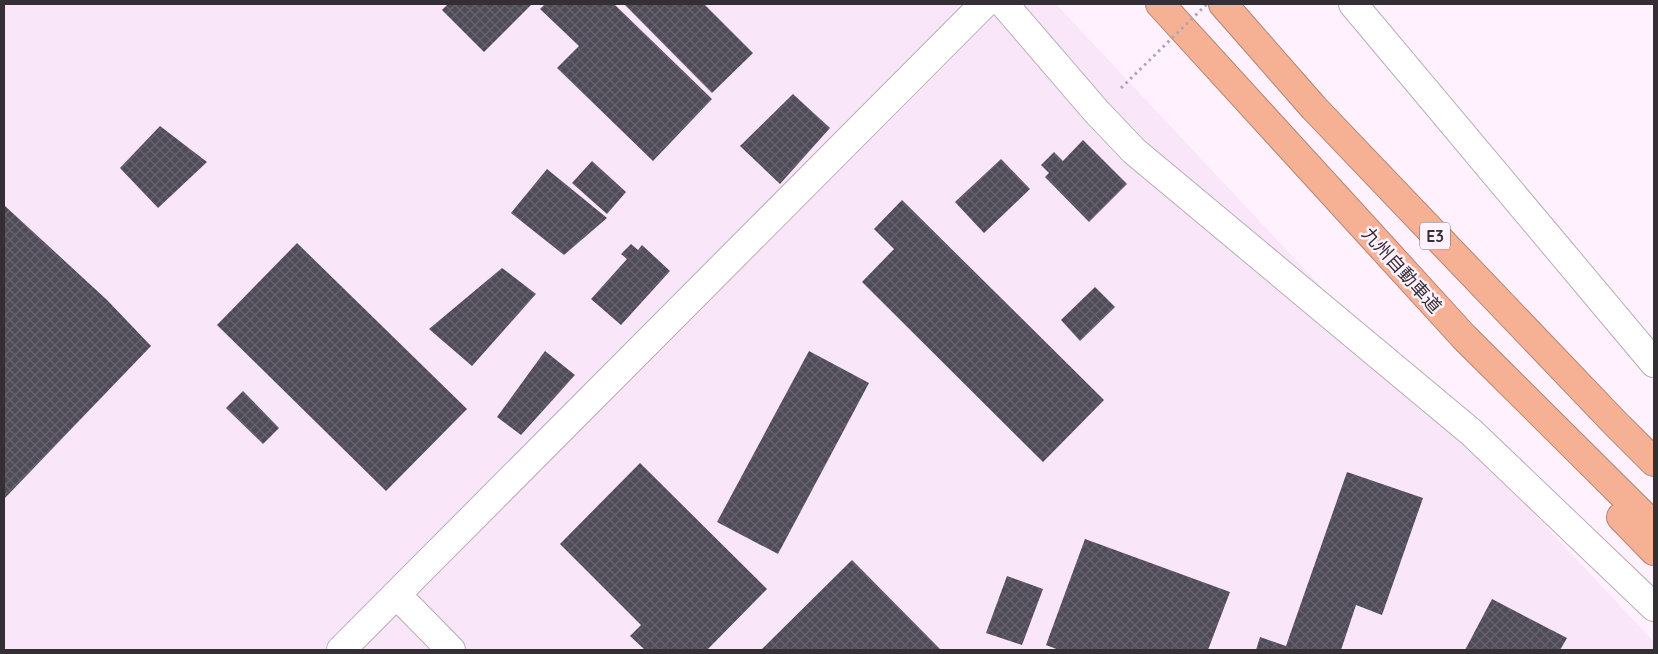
<svg xmlns="http://www.w3.org/2000/svg" width="1658" height="654" viewBox="0 0 1658 654" font-family="Quicksand,'Noto Sans JP',sans-serif">
<defs>
<pattern id="building-cross-hatch" width="8" height="8" patternUnits="userSpaceOnUse" patternTransform="scale(1.25)"><rect width="8" height="8" fill="#504b58"/><path d="M0 0l8 8M0 8l8-8" fill="none" stroke="#67636d"/></pattern>
</defs>
<rect width="100%" height="100%" fill="#fff2fe"/>
<polygon fill="#f9e6f8" points="4,4 1056,4 1654,642 1654,650 4,650"/>
<g fill="url(#building-cross-hatch)">
<polygon points="448,4 532,4 484,52 442,10"/>
<polygon points="545,4 614,4 712,99 653,161 557,68 579,46 540,9"/>
<polygon points="624,4 704,4 753,53 712,93"/>
<polygon points="793,94 830,128 780,184 740,146"/>
<polygon points="160,126 207,162 158,208 120,168"/>
<polygon points="1083,140 1127,184 1089,222 1045,177 1049,173 1041,165 1054,152 1063,161"/>
<polygon points="1001,159 1030,189 984,233 955,202"/>
<polygon points="592,161 626,192 607,214 572,183"/>
<polygon points="547,169 607,218 564,255 511,213"/>
<polygon points="902,200 1104,400 1043,462 862,282 894,249 874,229"/>
<polygon points="4,205 107,300 151,346 4,499"/>
<polygon points="297,243 467,409 386,491 217,325"/>
<polygon points="631,244 638,250 642,245 670,271 621,325 591,299 627,259 621,254"/>
<polygon points="502,268 536,294 472,366 429,329"/>
<polygon points="1095,287 1115,307 1080,341 1061,320"/>
<polygon points="545,351 575,375 521,435 497,417"/>
<polygon points="809,351 869,383 778,554 717,522"/>
<polygon points="243,391 279,428 263,444 226,408"/>
<polygon points="640,463 767,589 707,650 645,650 630,636 641,625 560,544"/>
<polygon points="1347,472 1423,498 1382,615 1356,605 1341,650 1256,650 1260,637 1286,646"/>
<polygon points="1085,539 1230,592 1208,650 1059,650 1046,645"/>
<polygon points="852,560 941,650 761,650"/>
<polygon points="1007,576 1043,589 1022,645 986,633"/>
<polygon points="1492,599 1567,638 1560,650 1465,650"/>
</g>
<g fill="none" stroke-linecap="round" stroke-linejoin="round">
<defs>
<g id="minor">
<polyline points="1004,4 1096,111 1134,151 1471,432 1654,607"/>
<polyline points="1353,4 1654,363"/>
<polyline points="397,595 451,650"/>
<polyline points="341,650 984,4"/>
</g>
<g id="motorway">
<polyline points="1160,4 1464,337 1654,526"/>
<polyline points="1223,4 1314,108 1615,423 1654,462"/>
<polyline points="1621,517 1654,551"/>
</g>
</defs>
<use href="#minor" stroke="#b8acb8" stroke-width="30"/>
<use href="#motorway" stroke="#b28472" stroke-width="30"/>
<use href="#minor" stroke="#fff" stroke-width="28"/>
<use href="#motorway" stroke="#f6b194" stroke-width="28"/>
<polyline stroke="#b0a6af" stroke-width="3" stroke-dasharray="2.5 4" stroke-linecap="butt" points="1121,88 1207,4"/>
</g>
<g text-anchor="middle" dominant-baseline="central" stroke-width="5" stroke-linejoin="round" paint-order="stroke">
<rect fill="#fff2fe" stroke="#716a71" stroke-width="1" x="1420" y="222.5" width="30" height="27" rx="4"/>
<g font-size="16" font-weight="bold" fill="#342f34">
<text x="1435" y="236">E3</text>
</g>
<g font-size="18" fill="#342f34" stroke="#fff2fe">
<text transform="translate(1402 270) rotate(48)">九州自動車道</text>
</g>
</g>
<rect width="1658" height="654" fill="none" stroke="#342f34" stroke-width="10"/>
</svg>
